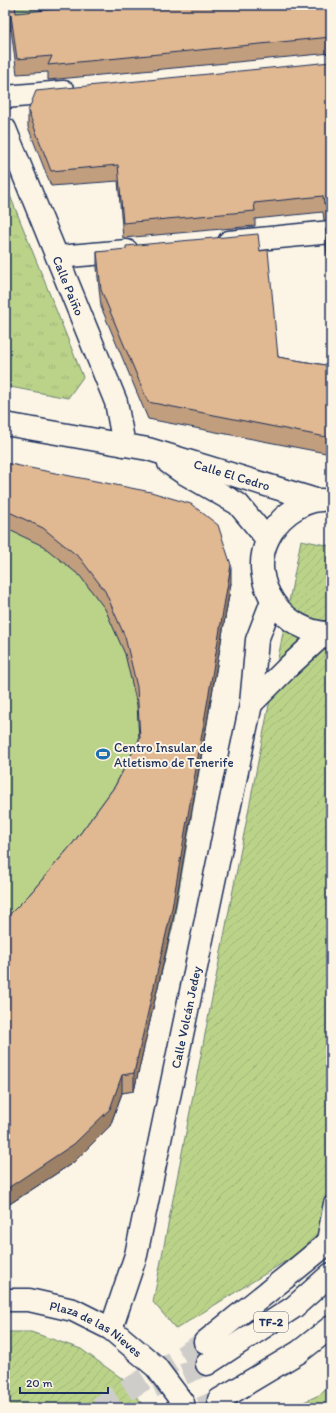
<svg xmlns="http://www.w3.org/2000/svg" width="336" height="1413" viewBox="0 0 336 1413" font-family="Itim,sans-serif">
<defs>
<pattern id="grass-tufts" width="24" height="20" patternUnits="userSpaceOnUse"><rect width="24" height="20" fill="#bbd389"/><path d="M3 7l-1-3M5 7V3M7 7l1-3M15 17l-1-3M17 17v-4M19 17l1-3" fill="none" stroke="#a0b579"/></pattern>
<pattern id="garden-furrows" width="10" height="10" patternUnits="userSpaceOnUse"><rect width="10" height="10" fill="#bbd389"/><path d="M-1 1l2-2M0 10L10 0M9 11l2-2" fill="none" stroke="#a0b579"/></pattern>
</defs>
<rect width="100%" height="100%" fill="#fcf5e5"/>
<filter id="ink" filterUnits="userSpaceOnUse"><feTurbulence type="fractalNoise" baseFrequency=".025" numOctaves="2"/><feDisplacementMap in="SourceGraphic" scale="8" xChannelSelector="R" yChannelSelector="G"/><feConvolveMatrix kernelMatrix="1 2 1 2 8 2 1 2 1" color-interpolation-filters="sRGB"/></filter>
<g filter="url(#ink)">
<g fill="url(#grass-tufts)" stroke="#6b8174">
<polygon points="14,5 96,5 14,30"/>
<polygon points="5,183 83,377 68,398 5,386"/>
<polygon points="331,1386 331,1408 291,1408 319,1395"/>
</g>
<polygon fill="#bbd389" stroke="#6b8174" points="5,481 231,583 173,925 133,1091 122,1093 110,1126 74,1162 5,1207"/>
<g fill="url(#garden-furrows)" stroke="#6b8174">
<polygon points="301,540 331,546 331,1233 176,1329 153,1302"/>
<polygon points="5,1332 31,1332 81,1349 124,1380 145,1408 5,1408"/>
</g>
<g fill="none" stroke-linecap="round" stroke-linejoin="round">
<g stroke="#cfcdca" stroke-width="22" stroke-dasharray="22 11" stroke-linecap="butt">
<polyline points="153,1387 207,1364"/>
<polyline points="98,1408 205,1342"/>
<polyline points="201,1408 219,1400"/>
</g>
<defs>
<polyline id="service" points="323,1246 331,1203"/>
<g id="minor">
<polyline points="5,97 64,92"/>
<path id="s1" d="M5,129L116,402L124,445"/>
<polyline points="229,242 331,232"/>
<polyline points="58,257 127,251"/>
<path id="s2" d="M5,424L148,449L316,500"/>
<polyline points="169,463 182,472 238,504 267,539"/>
<path d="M322,500C311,500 298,506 289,513C280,520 273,528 268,539C247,582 284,634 331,633"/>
<polyline points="251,704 288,667 325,633"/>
<path id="s3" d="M111,1329L136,1255L251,704L257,640L272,601"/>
</g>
<g id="tertiary">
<path id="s4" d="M5,1300H29L73,1310L111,1329L156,1367L183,1403L184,1408"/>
</g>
<g id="motorway">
<polyline points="205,1342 295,1270 323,1247 331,1237"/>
<polyline points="207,1364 294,1307 331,1274"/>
<polyline points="219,1400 299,1352 331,1327"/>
</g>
</defs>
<use href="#service" stroke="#1b2f5e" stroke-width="17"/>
<use href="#minor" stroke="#1b2f5e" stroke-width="25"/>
<use href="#tertiary" stroke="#1b2f5e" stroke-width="25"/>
<use href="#motorway" stroke="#1b2f5e" stroke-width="25"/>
<use href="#service" stroke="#fcf5e5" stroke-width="14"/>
<use href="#minor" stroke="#fcf5e5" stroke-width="22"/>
<use href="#tertiary" stroke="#fcf5e5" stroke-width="22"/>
<use href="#motorway" stroke="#fcf5e5" stroke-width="22"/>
</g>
<g fill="#c19e7d" stroke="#1b2f5e">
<polygon points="5,5 16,13 331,5 331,53 48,80 48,72 17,74 11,30 5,32"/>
<polygon points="331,62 331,221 324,220 323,212 255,219 255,226 123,238 118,181 51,186 28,127 28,111"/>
<polygon points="331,228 331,295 326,245 326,229"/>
<polygon points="260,251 278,357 331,366 331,454 148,419 101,307 97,268 97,252"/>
<polygon points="5,463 231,583 172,925 134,1091 122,1093 110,1126 74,1162 5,1207 5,919 29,895 74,842 115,786 139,740 137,705 125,654 105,609 80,576 43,546 5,528"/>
</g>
<g fill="#9d8166" stroke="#1b2f5e">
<polygon points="11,15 11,30 5,32 5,16"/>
<polygon points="231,565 231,583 172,925 134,1091 134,1073"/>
<polygon points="122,1075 122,1093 110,1126 74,1162 5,1207 5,1190"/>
</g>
<g fill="#e0b891" stroke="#1b2f5e">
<polygon points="5,5 15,5 16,13 95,5 331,5 331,37 48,65 52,56 17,59 11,15 5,16"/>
<polygon points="331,62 331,205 324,204 323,196 254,203 255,211 123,223 118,165 51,171 28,111 36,91"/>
<polygon points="331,228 331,279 326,229"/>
<polygon points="258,234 260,251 268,250 278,357 331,366 331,438 148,402 101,290 97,252 126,249 126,246"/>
<polygon points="5,463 151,492 191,504 218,525 231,565 172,908 134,1073 122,1075 110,1109 74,1144 5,1190 5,919 29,895 74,842 115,786 140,738 137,687 125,637 105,591 80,558 43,528 5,510"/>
</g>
</g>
<defs>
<symbol id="stadium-bare" viewBox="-9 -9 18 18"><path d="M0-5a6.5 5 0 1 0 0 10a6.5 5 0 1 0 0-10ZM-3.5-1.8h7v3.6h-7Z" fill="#1f6fb2" stroke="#fcf5e5" stroke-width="2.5" paint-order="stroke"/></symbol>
</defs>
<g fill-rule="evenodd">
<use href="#stadium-bare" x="93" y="744" width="20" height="20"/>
</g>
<g text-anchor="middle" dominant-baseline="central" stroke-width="4" stroke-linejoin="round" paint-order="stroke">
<rect fill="#fcf5e5" stroke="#5e6a86" stroke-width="1" x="254" y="1312" width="34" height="20" rx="3"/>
<g font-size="12" font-weight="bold" fill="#1b2f5e">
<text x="271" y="1322">TF-2</text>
</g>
<g font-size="13" fill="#1b2f5e" stroke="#fcf5e5">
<text stroke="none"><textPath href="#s1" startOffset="169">Calle Paiño</textPath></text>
<text stroke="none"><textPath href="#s2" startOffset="233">Calle El Cedro</textPath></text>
<text stroke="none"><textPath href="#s3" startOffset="321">Calle Volcán Jedey</textPath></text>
<text stroke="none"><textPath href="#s4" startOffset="98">Plaza de las Nieves</textPath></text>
</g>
<g font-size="13" fill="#1b2f5e" stroke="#fcf5e5" text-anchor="start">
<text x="114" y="747">Centro Insular de<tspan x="114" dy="15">Atletismo de Tenerife</tspan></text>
</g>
</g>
<rect width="336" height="1413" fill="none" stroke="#fcf5e5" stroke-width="20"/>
<rect x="10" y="10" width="316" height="1393" fill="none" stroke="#1b2f5e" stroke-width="1.5" filter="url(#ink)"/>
<path d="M20 1387v6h88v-6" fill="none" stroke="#1b2f5e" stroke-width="2"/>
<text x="26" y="1387" font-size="12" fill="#1b2f5e" stroke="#fcf5e5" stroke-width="3" paint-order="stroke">20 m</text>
</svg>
